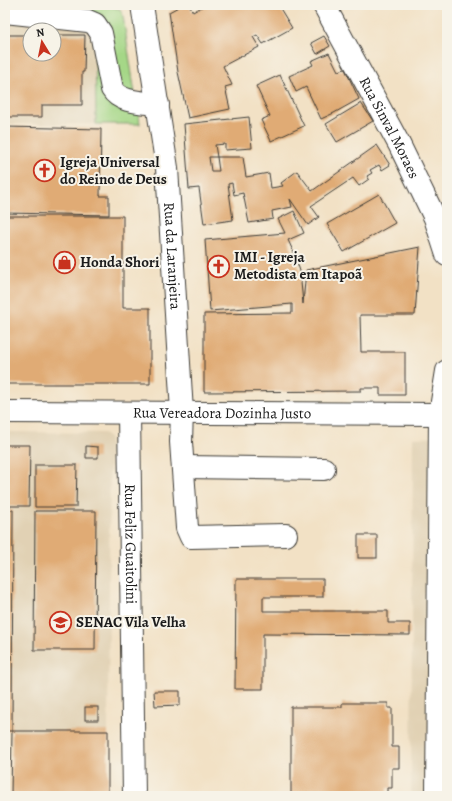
<svg xmlns="http://www.w3.org/2000/svg" width="452" height="801" viewBox="0 0 452 801" font-family="Alegreya,serif">
<rect width="100%" height="100%" fill="#f7f3e8"/>
<filter id="ink" filterUnits="userSpaceOnUse"><feTurbulence type="fractalNoise" baseFrequency=".025" numOctaves="2"/><feDisplacementMap in="SourceGraphic" scale="8" xChannelSelector="R" yChannelSelector="G"/><feConvolveMatrix kernelMatrix="1 2 1 2 8 2 1 2 1" color-interpolation-filters="sRGB"/></filter>
<filter id="wash" filterUnits="userSpaceOnUse"><feTurbulence type="fractalNoise" baseFrequency=".012" numOctaves="4" result="noise"/><feDisplacementMap in="SourceGraphic" scale="16" xChannelSelector="R" yChannelSelector="G"/><feGaussianBlur stdDeviation="0.9" result="paint"/><feColorMatrix in="noise" values="0 0 0 0 0 0 0 0 0 0 0 0 0 0 0 0 0 1.4 0 .05"/><feComposite in="paint" operator="in"/></filter>
<g filter="url(#wash)">
<rect width="100%" height="100%" fill="#f2e1c5"/>
<g fill="#e1d1b4" fill-rule="evenodd">
<path d="M5,5H89L116,7L120,9L123,16L140,124H5ZM30,30H54V54H30Z"/>
<polygon points="5,432 104,433 110,439 108,731 12,731 13,511 5,510"/>
<polygon points="447,437 447,796 411,796 413,438"/>
</g>
<g fill="#a5d787" stroke="#607a52">
<path d="M63,5L112,7L120,9L123,16L135,94L124,92L96,14C85,6 77,6 63,7Z"/>
<polygon points="95,33 106,93 138,108 140,124 96,124"/>
</g>
<g id="blocks">
<g fill="#e0ab74">
<polygon points="182,5 189,5 193,12 205,5 278,5 292,28 263,44 257,35 253,37 259,47 223,66 232,85 225,87 230,109 188,118 178,72 169,12"/>
<polygon points="5,35 30,35 30,54 54,54 54,35 85,35 84,72 82,72 82,105 42,105 42,117 5,117"/>
<polygon points="324,36 330,46 317,54 311,43"/>
<polygon points="329,53 338,71 345,69 359,99 334,113 321,119 306,87 296,92 289,76 313,65 311,61"/>
<polygon points="280,75 304,126 271,141 261,120 270,116 256,86"/>
<polygon points="361,103 373,121 337,142 326,124"/>
<polygon points="249,117 252,148 225,150 225,144 215,145 217,157 209,157 211,171 219,171 217,157 243,157 246,177 269,173 271,188 283,186 281,183 297,171 312,191 377,145 390,165 382,170 379,165 370,170 372,173 367,176 369,179 359,186 353,178 311,206 319,217 308,225 290,199 292,207 272,211 273,219 249,223 243,193 234,195 232,183 228,184 233,220 204,224 199,188 189,189 184,124"/>
<polygon points="5,127 101,129 100,196 109,196 109,215 5,213"/>
<polygon points="379,194 395,223 344,252 327,224"/>
<polygon points="294,211 304,233 288,240 294,253 300,271 303,304 306,270 420,247 415,315 360,315 361,352 405,352 405,395 380,395 380,388 361,388 361,391 204,392 204,314 292,313 292,304 210,311 205,240 285,233 278,219"/>
<polygon points="5,216 123,216 123,308 150,308 150,384 5,384"/>
<polygon points="5,445 30,445 29,506 5,506"/>
<polygon points="86,446 98,447 98,458 86,458"/>
<polygon points="35,465 77,465 76,507 35,507"/>
<polygon points="5,510 13,510 12,731 5,731"/>
<polygon points="35,511 96,511 95,650 34,650"/>
<rect x="358" y="535" width="19" height="23"/>
<polygon points="236,579 323,579 323,597 263,597 263,611 388,611 388,623 410,623 410,635 263,634 263,689 235,689"/>
<polygon points="154,691 180,691 180,705 155,706"/>
<polygon points="342,703 388,703 388,708 392,708 392,747 399,747 399,768 392,768 392,788 387,788 387,796 291,796 291,707 342,707"/>
<rect x="85" y="707" width="13" height="13"/>
<polygon points="12,731 108,731 108,796 11,796"/>
</g>
</g>
</g>
<g filter="url(#ink)">
<use href="#blocks" fill-opacity="0" stroke="#3c3a35" stroke-width="1"/>
<g fill="none" stroke-linecap="round" stroke-linejoin="round">
<defs>
<g id="minor">
<path id="s1" d="M142,5L167,168L182,412L181,442L187,528L191,537L286,535"/>
<path id="s2" d="M324,5L399,144L435,218L447,255"/>
<path d="M5,12L88,21L95,24L101,33L112,89C120,103 143,102 158,104"/>
<path id="s3" d="M5,412L440,414"/>
<path id="s4" d="M129,413L134,796"/>
<polyline points="183,467 324,469"/>
<polyline points="437,796 440,414 447,371"/>
</g>
</defs>
<use href="#minor" stroke="#3c3a35" stroke-width="24"/>
<use href="#minor" stroke="#fff" stroke-width="22"/>
</g>
</g>
<defs>
<symbol id="church-ring" viewBox="-11 -11 22 22"><circle r="9.5" fill="#f7f3e8" stroke="#c8321e" stroke-width="1.5"/><path d="M-1.2-6h2.4v3.5h3.3v2.4h-3.3V6h-2.4V-.1h-3.3v-2.4h3.3Z" fill="#c8321e"/></symbol>
<symbol id="shop-ring" viewBox="-11 -11 22 22"><circle r="9.5" fill="#f7f3e8" stroke="#c8321e" stroke-width="1.5"/><path d="M-5-2.5h2.3a2.7 3.5 0 0 1 5.4 0H5L5.5 6h-11ZM-1.5-2.5h3a1.5 2.3 0 0 0-3 0Z" fill="#c8321e"/></symbol>
<symbol id="university-ring" viewBox="-11 -11 22 22"><circle r="9.5" fill="#f7f3e8" stroke="#c8321e" stroke-width="1.5"/><path d="M0-5L7-2L0 1L-7-2ZM-4 1L0 2.5L4 1V4Q0 6-4 4Z" fill="#c8321e"/></symbol>
</defs>
<g fill-rule="evenodd">
<use href="#church-ring" x="32" y="158" width="25" height="25"/>
<use href="#shop-ring" x="52" y="250" width="25" height="25"/>
<use href="#church-ring" x="206" y="254" width="25" height="25"/>
<use href="#university-ring" x="48" y="610" width="25" height="25"/>
</g>
<g text-anchor="middle" dominant-baseline="central" stroke-width="4" stroke-linejoin="round" paint-order="stroke">
<g font-size="15" fill="#1c1c1c" stroke="#f7f3e8">
<text stroke="none"><textPath href="#s2" startOffset="139">Rua Sinval Moraes</textPath></text>
<text stroke="none"><textPath href="#s1" startOffset="253">Rua da Laranjeira</textPath></text>
<text stroke="none"><textPath href="#s3" startOffset="217">Rua Vereadora Dozinha Justo</textPath></text>
<text stroke="none"><textPath href="#s4" startOffset="131">Rua Feliz Guaitolini</textPath></text>
</g>
<g font-size="15" font-weight="bold" fill="#1c1c1c" stroke="#f7f3e8" text-anchor="start">
<text x="60" y="162">Igreja Universal<tspan x="60" dy="17">do Reino de Deus</tspan></text>
<text x="234" y="257">IMI - Igreja<tspan x="234" dy="17">Metodista em Itapoã</tspan></text>
<text x="80" y="262">Honda Shori</text>
<text x="76" y="622">SENAC Vila Velha</text>
</g>
</g>
<rect width="452" height="801" fill="none" stroke="#f7f3e8" stroke-width="20"/>
<g transform="translate(42 42) rotate(350)"><circle r="19" fill="#f7f3e8" stroke="#9f9d96"/>
<path d="M0-3L7 15L0 10L-7 15Z" fill="#c8321e"/>
<text y="-6" font-size="11" font-weight="bold" text-anchor="middle" fill="#1c1c1c">N</text>
</g>
</svg>
